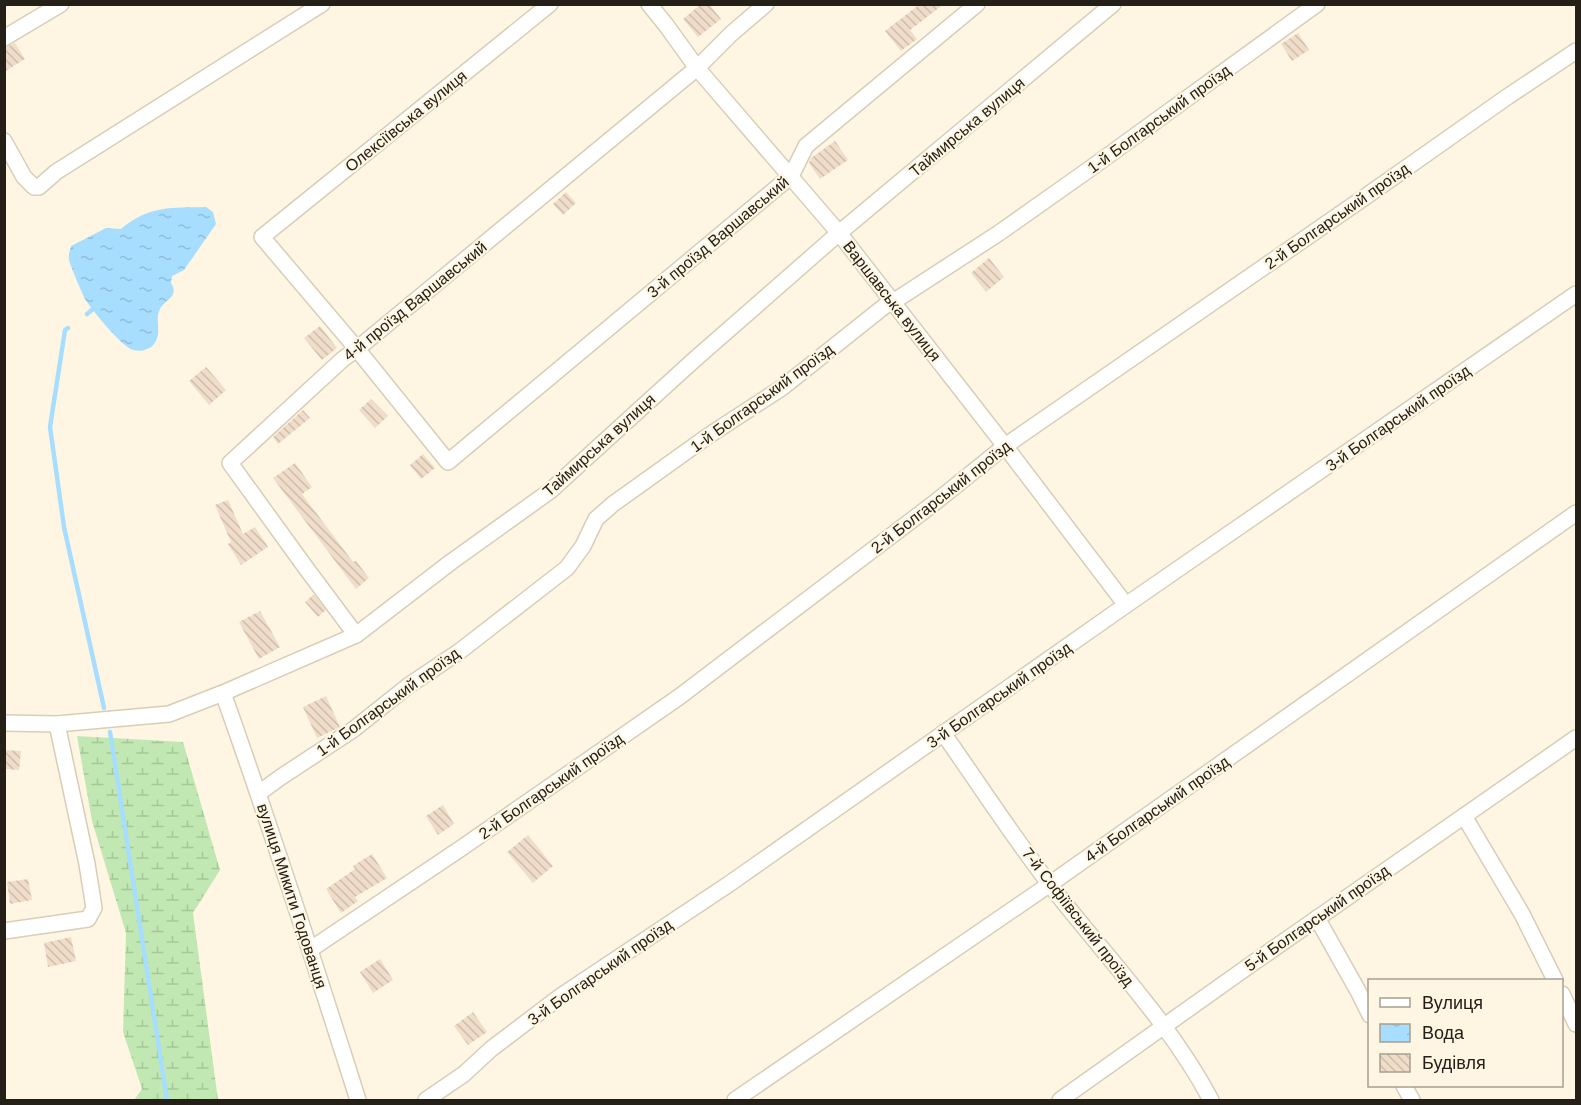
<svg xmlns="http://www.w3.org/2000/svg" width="1581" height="1105" viewBox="0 0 1581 1105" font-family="Helvetica,sans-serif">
<defs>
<pattern id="wetland-marsh" width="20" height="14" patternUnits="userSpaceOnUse" patternTransform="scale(1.5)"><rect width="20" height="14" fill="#c1e8b2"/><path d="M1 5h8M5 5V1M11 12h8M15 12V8" fill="none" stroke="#a6c798"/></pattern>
<pattern id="water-ripples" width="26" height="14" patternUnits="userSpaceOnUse" patternTransform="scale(1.5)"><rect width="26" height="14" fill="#a7ddfe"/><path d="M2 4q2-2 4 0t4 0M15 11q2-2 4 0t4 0" fill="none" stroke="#90bdd9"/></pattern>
<pattern id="building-back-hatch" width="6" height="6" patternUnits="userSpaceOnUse" patternTransform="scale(1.5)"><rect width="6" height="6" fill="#f0ddc9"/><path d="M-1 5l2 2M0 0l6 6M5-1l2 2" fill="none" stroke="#cebdac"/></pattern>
</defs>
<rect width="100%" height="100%" fill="#fef6e3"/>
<polygon fill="url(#wetland-marsh)" points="77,736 183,742 220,870 193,913 218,1100 134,1100 142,1089 123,1032 126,933 92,821"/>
<path fill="url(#water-ripples)" d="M206,207L213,212L216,224L184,270L172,276L171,283C180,297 165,299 160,309C154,322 163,332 154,344C150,350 140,352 133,350C121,346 92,310 85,299C82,293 70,265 69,260C68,256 70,250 71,246L106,228L121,229C149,205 172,208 206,207Z"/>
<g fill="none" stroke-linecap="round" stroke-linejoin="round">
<g stroke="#a7ddfe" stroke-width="4.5">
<polyline points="87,314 93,309"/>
<polyline points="68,328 65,330 50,427 64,527 104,708"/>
<polyline points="110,732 167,1100"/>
</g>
</g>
<g fill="url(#building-back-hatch)">
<polygon points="701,4 709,4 721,19 698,37 683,19"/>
<polygon points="920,4 944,4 910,30 917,39 901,51 885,31"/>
<polygon points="1298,33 1309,50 1292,61 1281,44"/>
<polygon points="15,43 25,59 4,72 4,48"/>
<polygon points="835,141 848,160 820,179 809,163 811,158"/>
<polygon points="566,192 576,203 563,215 553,204"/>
<polygon points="989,258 1004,277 986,292 971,273"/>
<polygon points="320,326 337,348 322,360 304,338"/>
<polygon points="206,367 226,390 209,405 189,381"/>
<polygon points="371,399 388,416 375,428 359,410"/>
<polygon points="303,410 310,418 278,444 273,437"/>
<polygon points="423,454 435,468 421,479 410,465"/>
<polygon points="295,463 312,487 302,494 353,562 356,561 369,578 356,589 273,478"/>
<polygon points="228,500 243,534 255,527 268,547 241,565 228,544 231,542 215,505"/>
<polygon points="314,594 326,610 318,617 305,602"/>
<polygon points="260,611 280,647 259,659 239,622"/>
<polygon points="326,696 340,727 317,738 303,707"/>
<polygon points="4,750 21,751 19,770 4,769"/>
<polygon points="443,805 454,824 438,835 426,816"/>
<polygon points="528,835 553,866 533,883 507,852"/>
<polygon points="372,854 387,878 355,897 358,901 341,913 326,889 355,869 353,866"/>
<polygon points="28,879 32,900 10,904 7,882"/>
<polygon points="71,937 76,961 48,967 44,943"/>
<polygon points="380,959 393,980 373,993 360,972"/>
<polygon points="473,1012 487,1032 468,1045 454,1026"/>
</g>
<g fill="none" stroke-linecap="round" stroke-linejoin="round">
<defs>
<g id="street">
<polyline points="550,4 262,237 357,349 448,462 791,176 806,146 977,4"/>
<polyline points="649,4 666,25 697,68 839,233 1005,446 1126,605"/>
<polyline points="4,38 61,4"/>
<polyline points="4,141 24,177 34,187 39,187 56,172 322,4"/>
<polyline points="356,635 306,568 230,463 343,359 357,349 697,68 731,34 766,4"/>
<path d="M223,693C271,828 315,964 358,1100"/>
<polyline points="4,723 57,724 169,714 223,693 356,635 451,562 550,491 694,360 839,233 1113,4"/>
<path d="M943,733C979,784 1013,837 1051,886C1105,956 1169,1021 1211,1100"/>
<polyline points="259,793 281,777 354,729 408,686 460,651 567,568 583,546 596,519 613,504 708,436 783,387 891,301 899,298 999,233 1091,168 1317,4"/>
<polyline points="1464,816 1522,914 1555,980"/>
<polyline points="1317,918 1358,991 1370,1015"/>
<polyline points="4,931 88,919 94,908 87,864 57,724"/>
<polyline points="311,949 460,849 679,697 933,504 1005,446 1365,197 1507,97 1576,51"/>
<polyline points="1562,994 1576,1024"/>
<polyline points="1404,1086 1412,1100"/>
<polyline points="426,1100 464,1074 491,1049 561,996 729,884 1126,605 1576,294"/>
<polyline points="735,1100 1050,884 1576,513"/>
<polyline points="1060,1100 1253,963 1576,738"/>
</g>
</defs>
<use href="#street" stroke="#d8ceb7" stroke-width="18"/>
<use href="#street" stroke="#fff" stroke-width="15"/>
</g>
<g text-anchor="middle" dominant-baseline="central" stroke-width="4.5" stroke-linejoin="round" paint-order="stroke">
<g font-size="16" fill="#242017" stroke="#fef6e3">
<text transform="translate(1159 119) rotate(-36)">1-й Болгарський проїзд</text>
<text transform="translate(406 121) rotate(-39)">Олексіївська вулиця</text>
<text transform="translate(967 127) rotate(-40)">Таймирська вулиця</text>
<text transform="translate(1337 216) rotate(-35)">2-й Болгарський проїзд</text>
<text transform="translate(718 237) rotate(-40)">3-й проїзд Варшавський</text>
<text transform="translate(415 301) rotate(-39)">4-й проїзд Варшавський</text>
<text transform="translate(892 301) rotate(52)">Варшавська вулиця</text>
<text transform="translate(762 398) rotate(-36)">1-й Болгарський проїзд</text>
<text transform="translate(1398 418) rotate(-35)">3-й Болгарський проїзд</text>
<text transform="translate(599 445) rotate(-42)">Таймирська вулиця</text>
<text transform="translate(941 497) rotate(-38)">2-й Болгарський проїзд</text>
<text transform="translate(999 695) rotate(-35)">3-й Болгарський проїзд</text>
<text transform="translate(388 702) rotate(-36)">1-й Болгарський проїзд</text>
<text transform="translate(551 786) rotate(-35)">2-й Болгарський проїзд</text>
<text transform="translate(1157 809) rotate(-35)">4-й Болгарський проїзд</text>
<text transform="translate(292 896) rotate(72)">вулиця Микити Годованця</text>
<text transform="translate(1078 917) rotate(52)">7-й Софіївський проїзд</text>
<text transform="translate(1317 918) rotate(-35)">5-й Болгарський проїзд</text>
<text transform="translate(600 972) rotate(-35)">3-й Болгарський проїзд</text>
</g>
</g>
<rect width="1581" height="1105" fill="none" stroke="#242017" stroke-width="12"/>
<rect x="1368" y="979" width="195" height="108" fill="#fef6e3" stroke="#a7a091" stroke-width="1.5"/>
<rect x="1380" y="998" width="30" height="9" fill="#ffffff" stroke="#a7a091" stroke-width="1.5"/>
<text x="1422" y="1009" font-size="18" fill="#242017">Вулиця</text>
<rect x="1380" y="1024" width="30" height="18" fill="url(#water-ripples)" stroke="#a7a091" stroke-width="1.5"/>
<text x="1422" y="1039" font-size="18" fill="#242017">Вода</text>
<rect x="1380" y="1054" width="30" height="18" fill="url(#building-back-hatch)" stroke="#a7a091" stroke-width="1.5"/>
<text x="1422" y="1069" font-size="18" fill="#242017">Будівля</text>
</svg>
